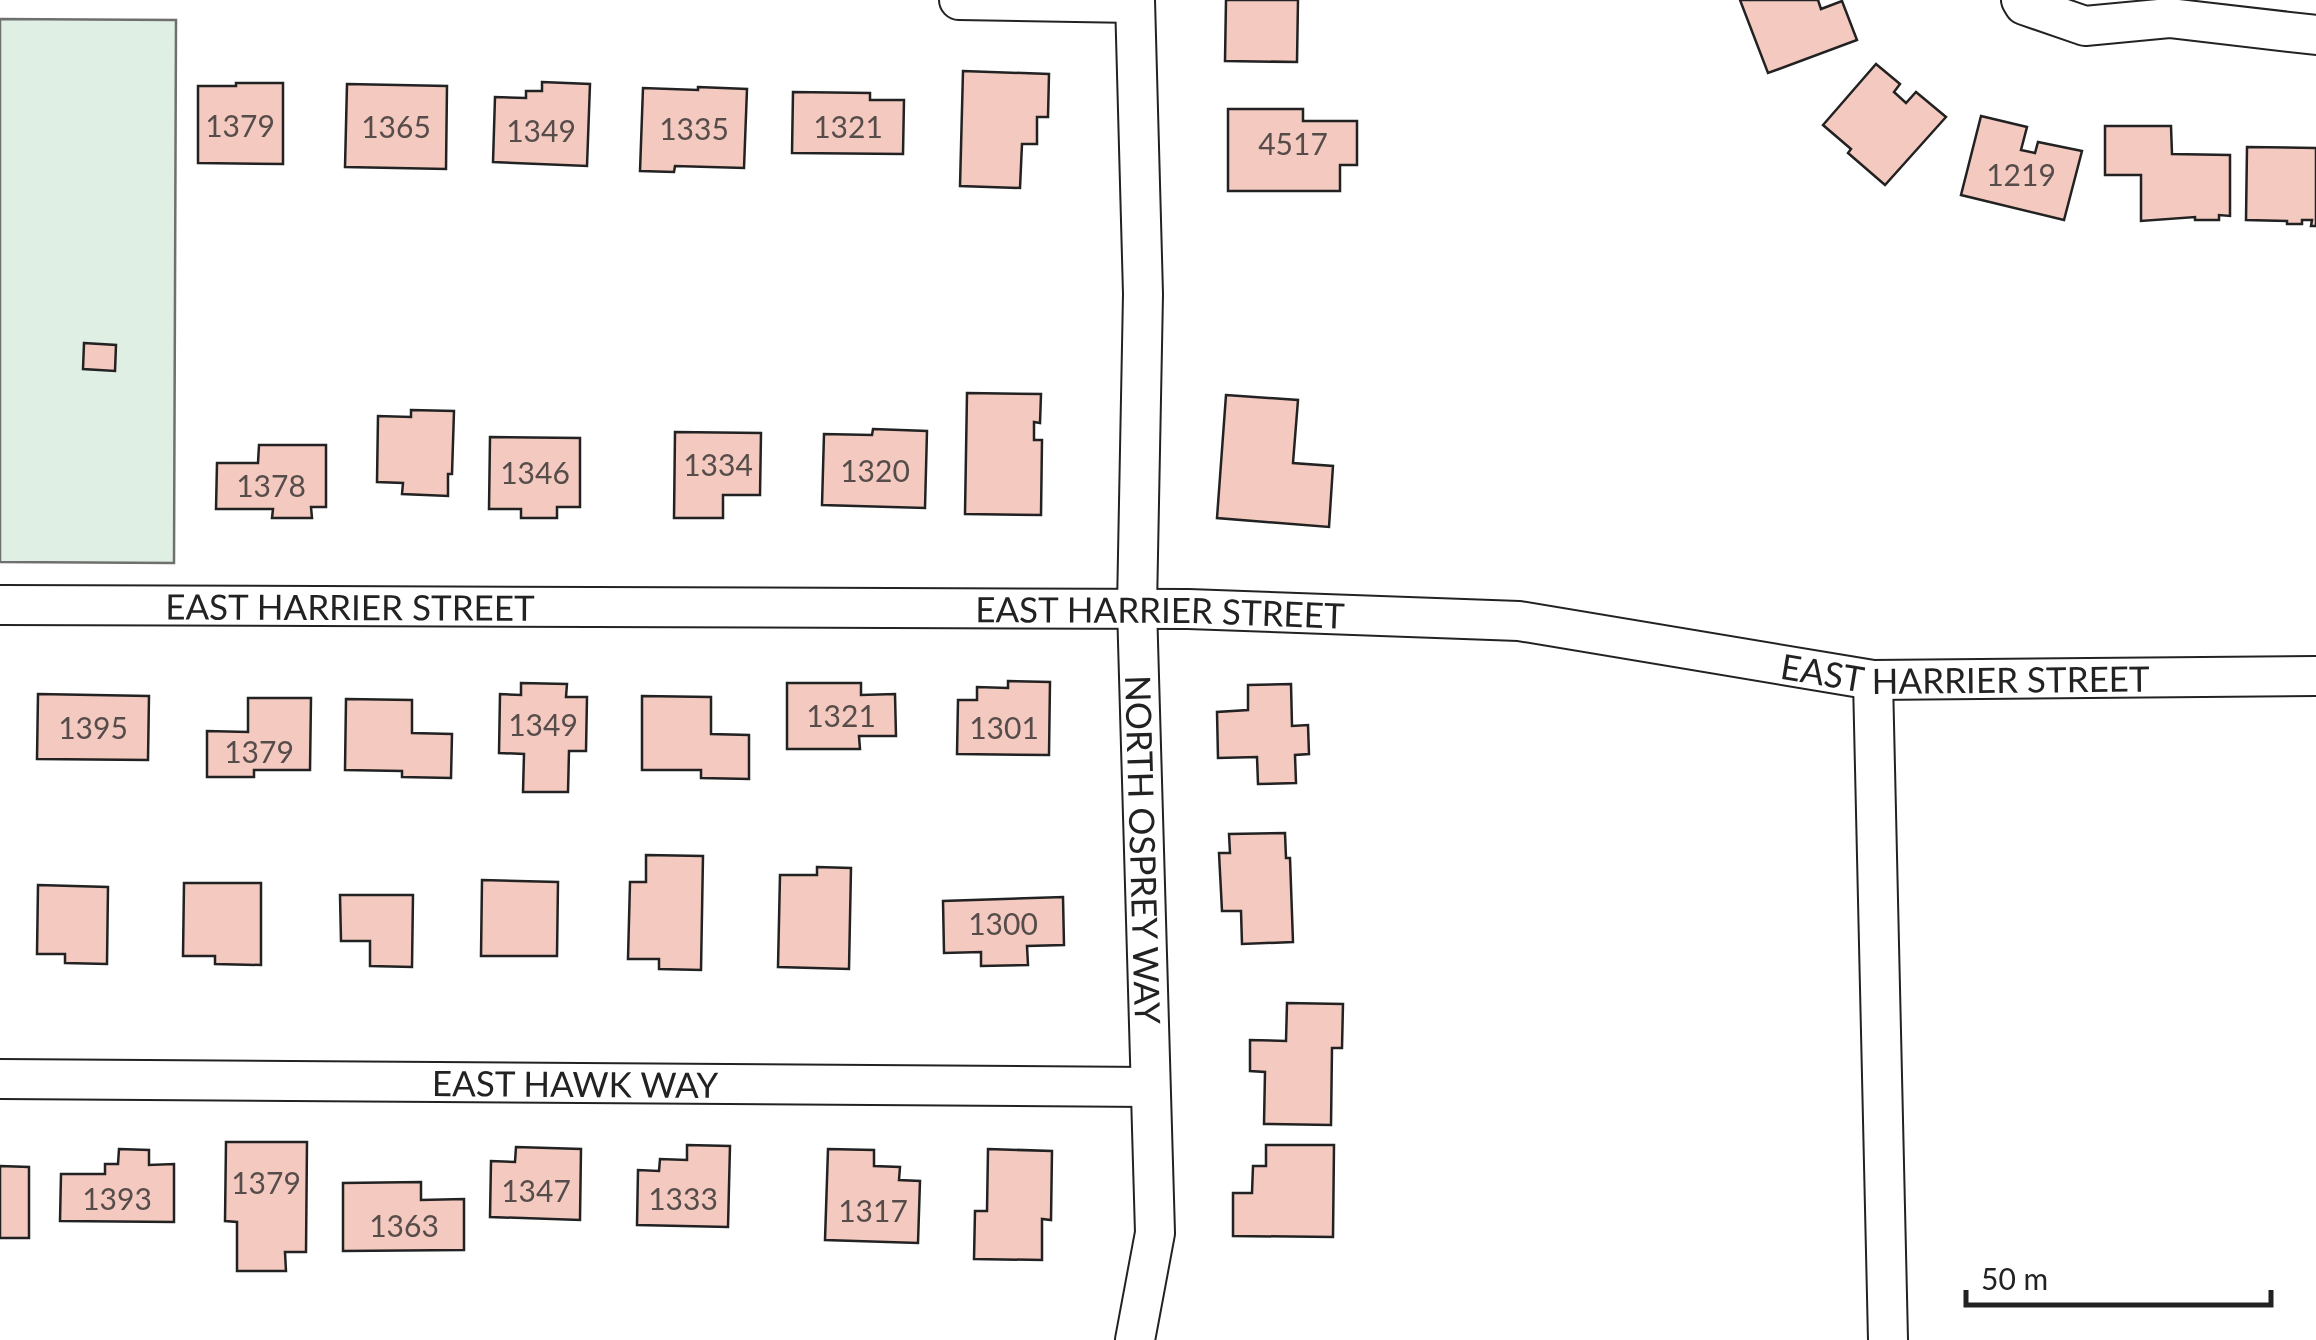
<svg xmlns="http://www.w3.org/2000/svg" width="2316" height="1340" viewBox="0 0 2316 1340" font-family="Lato,sans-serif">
<rect width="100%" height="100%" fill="#fff"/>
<polygon fill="#e0efe3" stroke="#6f6f6f" stroke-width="2.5" points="0,19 176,20 174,563 0,562"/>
<g fill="#f3c9c0" stroke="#222" stroke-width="2.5">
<polygon points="1226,0 1298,0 1297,62 1225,61"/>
<polygon points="1740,0 1818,0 1821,9 1842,1 1857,40 1768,73"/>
<polygon points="1876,64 1900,84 1894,92 1906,103 1916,92 1946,117 1885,185 1848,153 1851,149 1823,125"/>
<polygon points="963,71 1049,74 1048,117 1037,117 1037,144 1022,144 1020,188 960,186"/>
<polygon points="542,82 590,84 587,166 493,162 495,97 526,98 526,91 542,91"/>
<polygon points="236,83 283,83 283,164 198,163 198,86 236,86"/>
<polygon points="347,84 447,86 446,169 345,167"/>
<polygon points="698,87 747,89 744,168 675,166 674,172 640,171 643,88 698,90"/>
<polygon points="793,92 870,93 870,100 904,100 903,154 792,153"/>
<polygon points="1228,109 1303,109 1303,121 1357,121 1357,165 1340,165 1340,191 1228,191"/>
<polygon points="1981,116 2027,127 2021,150 2035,153 2038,142 2082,151 2064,220 1961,195"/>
<polygon points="2105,126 2171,126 2172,154 2230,155 2230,216 2219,215 2219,220 2195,220 2195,217 2141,221 2141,175 2105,175"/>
<polygon points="2247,147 2316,148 2316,226 2311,226 2312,220 2302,220 2302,224 2287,224 2287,221 2246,220"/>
<polygon points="84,343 116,345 115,371 83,369"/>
<polygon points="967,393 1041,394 1040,423 1034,422 1034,440 1042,440 1041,515 965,514"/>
<polygon points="1226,395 1298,400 1293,463 1333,466 1329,527 1217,518"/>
<polygon points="411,410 454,411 452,474 448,474 448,496 402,494 403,483 377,482 378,416 411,417"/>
<polygon points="873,429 927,431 925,508 822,505 824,434 872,435"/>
<polygon points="675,432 761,433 760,495 723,495 723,518 674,518"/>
<polygon points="490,437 580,438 580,507 557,507 557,518 521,518 521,509 489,509"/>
<polygon points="259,445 326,445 326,507 311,507 312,518 272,518 273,509 216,509 217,463 258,463"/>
<polygon points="1008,681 1050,682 1049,755 957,754 958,700 977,700 977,687 1008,688"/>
<polygon points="521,683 567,684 566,697 587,697 586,751 569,751 568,792 523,792 524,754 499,753 500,694 521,695"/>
<polygon points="787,683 861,683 861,695 895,694 896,736 859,736 860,749 787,749"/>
<polygon points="1291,684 1292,726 1308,725 1309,754 1295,755 1296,783 1258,784 1257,757 1218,758 1217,712 1248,710 1248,685"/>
<polygon points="38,694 149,696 148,760 37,759"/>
<polygon points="642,696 711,697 711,734 749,735 749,779 701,778 701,770 642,770"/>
<polygon points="248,698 311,698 310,770 254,770 254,777 207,777 207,731 248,732"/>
<polygon points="346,699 412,700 412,733 452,734 451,778 402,777 402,771 345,770"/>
<polygon points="1285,833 1286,858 1290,858 1293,942 1242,944 1241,911 1222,911 1219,853 1230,853 1229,834"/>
<polygon points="646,855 703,856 701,970 659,969 659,959 628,959 630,882 646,882"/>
<polygon points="817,867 851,868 849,969 778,967 780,875 817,875"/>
<polygon points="482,880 558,882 557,956 481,956"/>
<polygon points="184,883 261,883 261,965 215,964 215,956 183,956"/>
<polygon points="38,885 108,887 107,964 65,963 65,954 37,954"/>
<polygon points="340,895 413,895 412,967 370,966 370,941 341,941"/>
<polygon points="1063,897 1064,945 1027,946 1028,965 981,966 981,952 944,953 943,901"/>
<polygon points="1287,1003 1343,1004 1342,1048 1332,1048 1331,1125 1264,1124 1265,1072 1250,1071 1250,1040 1286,1041"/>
<polygon points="226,1142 307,1142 306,1252 285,1252 286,1271 237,1271 237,1222 225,1221"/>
<polygon points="687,1145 730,1146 728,1227 637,1225 638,1170 659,1171 660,1159 687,1160"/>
<polygon points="1266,1145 1334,1145 1333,1237 1233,1236 1233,1193 1252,1193 1253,1166 1266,1166"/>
<polygon points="516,1147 581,1149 580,1220 490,1217 491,1161 515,1162"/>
<polygon points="119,1149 149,1150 149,1165 174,1164 174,1222 60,1221 61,1174 105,1174 105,1164 118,1164"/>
<polygon points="828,1149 874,1150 874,1166 900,1167 899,1180 920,1181 918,1243 825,1240"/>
<polygon points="988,1149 1052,1151 1051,1220 1042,1219 1042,1260 974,1259 975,1211 987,1211"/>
<polygon points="0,1166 29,1167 29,1238 0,1238"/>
<polygon points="421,1182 421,1200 464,1199 464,1250 343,1251 343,1183"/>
</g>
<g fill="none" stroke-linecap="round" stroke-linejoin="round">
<defs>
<g id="minor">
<polyline points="959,0 1135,3"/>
<path id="s1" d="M1135,0L1143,294L1137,607L1155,1233L1135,1340"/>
<polyline points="2021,0 2024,5 2085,26 2169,18 2316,35"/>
<path id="s2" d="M0,605L1188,609L1519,621L1873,680L2316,676"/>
<polyline points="1873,680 1888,1340"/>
<path id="s3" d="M0,1079L1149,1087"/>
</g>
</defs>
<use href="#minor" stroke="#222" stroke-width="42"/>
<use href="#minor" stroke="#fff" stroke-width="38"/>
</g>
<g text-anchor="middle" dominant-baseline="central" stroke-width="8" stroke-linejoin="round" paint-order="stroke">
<g font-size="30" fill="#564c4a">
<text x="240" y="125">1379</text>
<text x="396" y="126">1365</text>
<text x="848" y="126">1321</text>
<text x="694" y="128">1335</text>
<text x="541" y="130">1349</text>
<text x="1293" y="143">4517</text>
<text x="2021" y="174">1219</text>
<text x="718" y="464">1334</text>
<text x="875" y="470">1320</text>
<text x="535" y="472">1346</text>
<text x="271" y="485">1378</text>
<text x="841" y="715">1321</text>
<text x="543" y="724">1349</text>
<text x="93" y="727">1395</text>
<text x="1004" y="727">1301</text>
<text x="259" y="751">1379</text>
<text x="1003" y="923">1300</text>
<text x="266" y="1182">1379</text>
<text x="536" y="1190">1347</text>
<text x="117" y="1198">1393</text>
<text x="683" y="1198">1333</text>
<text x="873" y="1210">1317</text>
<text x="404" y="1225">1363</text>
</g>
<g font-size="35" fill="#222" stroke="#fff">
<text stroke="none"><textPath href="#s2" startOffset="350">EAST HARRIER STREET</textPath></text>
<text stroke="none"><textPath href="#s2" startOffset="1160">EAST HARRIER STREET</textPath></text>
<text stroke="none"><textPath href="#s2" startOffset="1970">EAST HARRIER STREET</textPath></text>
<text stroke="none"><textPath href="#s1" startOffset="850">NORTH OSPREY WAY</textPath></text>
<text stroke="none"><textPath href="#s3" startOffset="575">EAST HAWK WAY</textPath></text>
</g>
</g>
<path d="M1966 1290v15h305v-15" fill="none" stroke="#222222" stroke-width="5"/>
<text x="1981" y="1290" font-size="30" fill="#222222" stroke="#ffffff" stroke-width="8" paint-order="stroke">50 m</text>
</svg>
